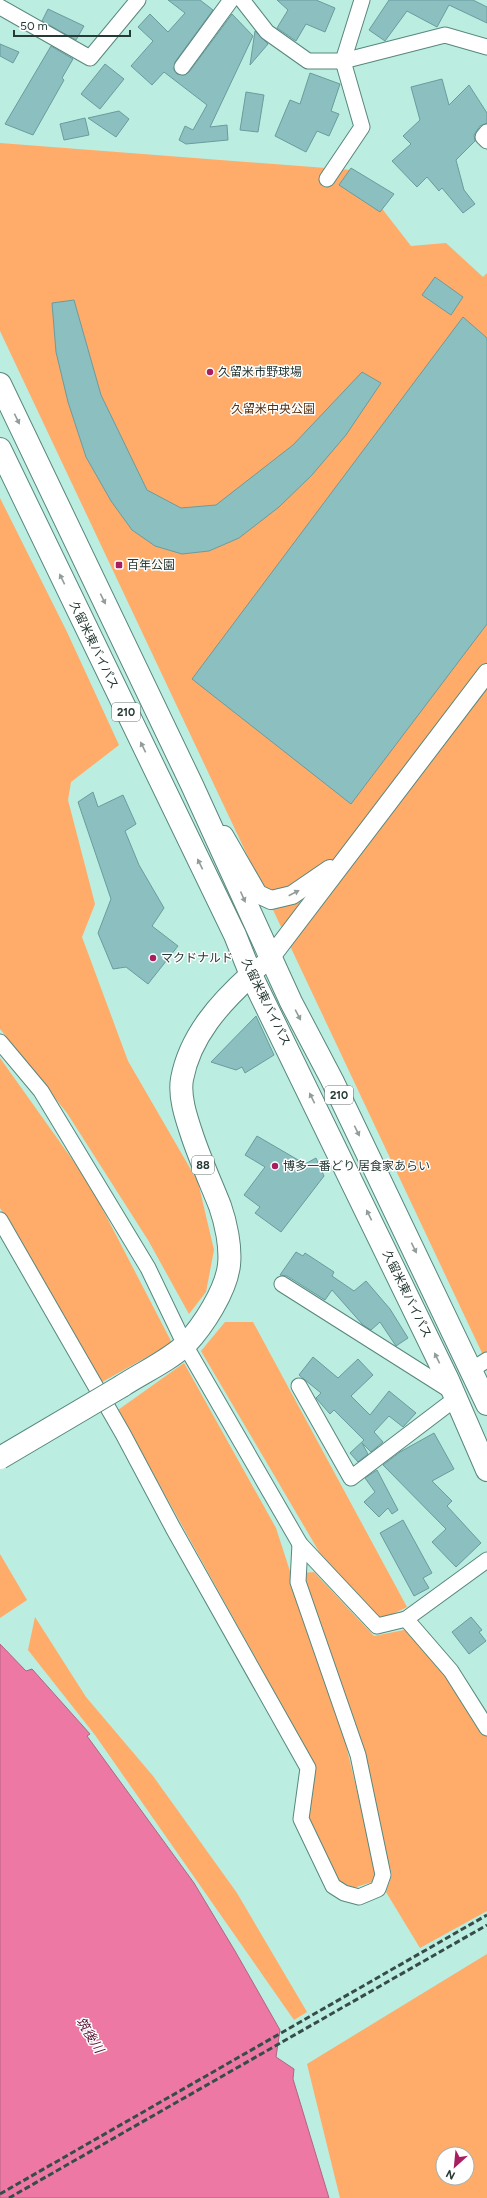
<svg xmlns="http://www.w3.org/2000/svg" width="487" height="2198" viewBox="0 0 487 2198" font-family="Figtree,'Noto Sans JP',sans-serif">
<rect width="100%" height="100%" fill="#bbede0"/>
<g fill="#ffab69" fill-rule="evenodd">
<polygon points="0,143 352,170 411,246 446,243 483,277 487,273 487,1352 483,1355 0,331"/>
<polygon points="0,498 67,632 119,745 71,782 68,800 95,904 82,937 128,1061 198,1182 214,1250 206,1292 189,1314 148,1240 67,1113 0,1029"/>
<polygon points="0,1058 89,1183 172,1343 102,1382 0,1208"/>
<polygon points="225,1322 253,1322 407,1607 379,1621 324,1560 201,1351"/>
<polygon points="184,1363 276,1528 345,1741 377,1874 372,1882 353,1888 336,1879 308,1816 316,1767 118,1410"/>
<polygon points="0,1554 27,1600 0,1618"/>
<polygon points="314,1572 374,1636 409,1629 457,1686 487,1735 487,1911 420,1948 386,1892 392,1875 364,1770 303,1573"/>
<polygon points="35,1617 86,1697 153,1776 237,1893 307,2012 294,2020 95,1735 28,1650"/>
<path d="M487,1954V2198H340L307,2064ZM443,2154H467V2178H443Z"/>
</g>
<polygon fill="#ec78a3" stroke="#b16582" points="0,1644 26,1671 32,1669 90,1734 87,1736 194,1883 235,1951 280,2030 276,2057 294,2069 293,2079 329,2198 0,2198"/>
<g fill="#8bbfc0" stroke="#6a9c9e">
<polygon points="168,0 200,0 213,10 175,62 174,70 177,74 185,75 189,72 232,14 253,36 210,127 227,125 228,140 186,144 179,140 185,126 193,130 207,105 164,72 152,85 131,66 153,41 138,27 150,14 168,32 185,13"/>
<polygon points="277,0 316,0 335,8 325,32 306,24 296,41 277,28 288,10"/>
<polygon points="389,0 473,0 487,7 487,23 449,5 437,27 407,11 385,41 369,30"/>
<polygon points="48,9 84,26 76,40 42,21"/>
<polygon points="255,31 268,44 250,65"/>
<polygon points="0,44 19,52 13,63 0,56"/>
<polygon points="51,46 73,59 62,78 64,80 33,135 5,124"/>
<polygon points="105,64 124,79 100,109 81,94"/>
<polygon points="310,73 340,84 331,111 339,114 329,136 317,131 306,152 275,136 290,100 300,104"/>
<polygon points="442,79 449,105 469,85 487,113 487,123 480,126 474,135 475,141 456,160 464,190 475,204 463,213 442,188 439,191 427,177 417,187 392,161 411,144 403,136 420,120 411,87"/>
<polygon points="246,92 264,95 258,132 240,130"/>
<polygon points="119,111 129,119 116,137 88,118"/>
<polygon points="85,118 89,135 64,140 60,124"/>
<polygon points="351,168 394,194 380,212 339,185"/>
<polygon points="435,277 463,297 451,315 422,295"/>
<polygon points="74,300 101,395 147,490 181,508 216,505 293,445 362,372 381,383 346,435 312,475 279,507 239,538 209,551 182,554 155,546 132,530 111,501 86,457 68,402 56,352 52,303"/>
<polygon points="463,317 487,338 487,624 351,804 192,679"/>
<polygon points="93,792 98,807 123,795 136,824 125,831 139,865 164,908 152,926 178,946 148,984 126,967 113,969 98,933 111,899 78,802"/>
<polygon points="256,1016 274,1055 245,1073 242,1067 236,1070 211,1062"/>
<polygon points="257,1136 305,1164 316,1158 324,1176 281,1232 255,1213 260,1207 244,1195 265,1167 245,1155"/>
<polygon points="296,1252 303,1256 305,1253 334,1272 332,1276 354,1291 366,1281 390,1309 408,1338 396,1346 380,1322 371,1330 363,1325 332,1290 325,1300 287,1276 280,1275"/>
<polygon points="313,1357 338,1378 358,1359 373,1375 351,1396 370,1415 389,1391 416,1413 403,1427 389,1416 374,1432 383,1442 371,1452 362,1443 368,1454 358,1462 350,1453 364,1440 334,1410 330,1414 316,1398 321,1393 299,1375"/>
<polygon points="434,1433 454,1469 432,1481 452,1501 447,1506 481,1543 456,1567 432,1542 446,1529 383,1465 400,1452"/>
<polygon points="377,1470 398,1510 392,1514 388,1508 379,1517 364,1502 375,1492 365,1478"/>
<polygon points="403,1520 432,1573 423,1578 429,1588 414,1596 380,1533"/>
<polygon points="471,1617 482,1630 479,1632 486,1641 469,1654 452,1632"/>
</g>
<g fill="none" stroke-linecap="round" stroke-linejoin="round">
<defs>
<g id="minor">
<polyline points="242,0 267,32 308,61 343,61 445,35 487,47"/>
<polyline points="0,7 90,58 138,0"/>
<polyline points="182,67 231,0"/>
<polyline points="487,132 483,137 487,141"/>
<polyline points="327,179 362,127 343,61 362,0"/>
<polyline points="0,1042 41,1091 148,1268 185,1345 300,1544 377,1626 406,1619 487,1560"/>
<polyline points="0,1220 123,1434 173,1528 308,1768 301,1819 333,1886 344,1893 359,1897 378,1889 383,1875 358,1755 298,1582 300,1544"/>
<polyline points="282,1284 451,1391"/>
<polyline points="471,1370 487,1360"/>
<polyline points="299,1386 351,1478 455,1399"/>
<polyline points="406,1619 451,1671 487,1728"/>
</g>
<g id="tertiary">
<polyline points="224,835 258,894 271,900 292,895 330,869"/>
<polyline points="251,975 271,957 487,673"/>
</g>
<path id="primary" d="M122,1386C140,1374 172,1359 186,1344C203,1326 226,1291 229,1265C231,1247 226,1223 220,1206C210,1181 199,1157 191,1132C186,1117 179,1096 182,1079C190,1036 220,1003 251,975"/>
<g id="trunk">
<polyline points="0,384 192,785 291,1002 332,1080 487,1404"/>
<polyline points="0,449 235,935 251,975 448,1380 487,1470"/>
</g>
</defs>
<use href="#minor" stroke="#58877c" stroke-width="17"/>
<use href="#tertiary" stroke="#58877c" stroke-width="20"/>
<use href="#primary" stroke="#58877c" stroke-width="24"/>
<use href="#trunk" stroke="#58877c" stroke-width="24"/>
<use href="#minor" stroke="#fff" stroke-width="15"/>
<use href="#tertiary" stroke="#fff" stroke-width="18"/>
<use href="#primary" stroke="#fff" stroke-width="22"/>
<use href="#trunk" stroke="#fff" stroke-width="22"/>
<g stroke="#364d47" stroke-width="3" stroke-dasharray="6 3" stroke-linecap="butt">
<polyline points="0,2194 487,1915"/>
<polyline points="9,2198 487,1925"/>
</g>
<defs>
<polyline id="primary-bridge" points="0,1458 122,1386"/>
</defs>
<use href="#primary-bridge" stroke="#58877c" stroke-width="24" stroke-linecap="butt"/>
<use href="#primary-bridge" stroke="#fff" stroke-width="22"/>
</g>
<defs><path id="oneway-solid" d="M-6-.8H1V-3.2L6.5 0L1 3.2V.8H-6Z"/></defs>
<g fill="#929c9a">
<use href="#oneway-solid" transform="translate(17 419) rotate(64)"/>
<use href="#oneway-solid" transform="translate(62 579) rotate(-116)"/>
<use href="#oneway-solid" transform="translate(103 599) rotate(64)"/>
<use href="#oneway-solid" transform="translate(143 747) rotate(-116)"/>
<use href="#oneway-solid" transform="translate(200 864) rotate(-116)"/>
<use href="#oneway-solid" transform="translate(294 893) rotate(-27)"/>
<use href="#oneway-solid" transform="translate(243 897) rotate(66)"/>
<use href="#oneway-solid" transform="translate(298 1015) rotate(62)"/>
<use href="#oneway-solid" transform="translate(312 1098) rotate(-116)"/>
<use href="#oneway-solid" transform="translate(357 1131) rotate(64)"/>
<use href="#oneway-solid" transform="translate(369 1215) rotate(-116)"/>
<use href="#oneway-solid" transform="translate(414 1248) rotate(64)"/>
<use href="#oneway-solid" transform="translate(437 1358) rotate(-116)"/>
</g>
<g fill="#a91e61" stroke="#fff" stroke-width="1.5">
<circle cx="210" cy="372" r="4"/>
<rect x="115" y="561" width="8" height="8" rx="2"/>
<circle cx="153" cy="958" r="4"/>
<circle cx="275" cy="1166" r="4"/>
</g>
<g text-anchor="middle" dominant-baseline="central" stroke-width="3" stroke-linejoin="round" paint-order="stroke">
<g fill="#fff" stroke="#677572" stroke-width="1">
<rect x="112" y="703" width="28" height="18" rx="3"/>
<rect x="325" y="1086" width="28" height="18" rx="3"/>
<rect x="192" y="1156" width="22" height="18" rx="3"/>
</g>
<g font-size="11" font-weight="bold" fill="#263a35">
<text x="126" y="712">210</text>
<text x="339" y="1095">210</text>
<text x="203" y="1165">88</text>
</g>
<g font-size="12" fill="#263a35" stroke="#fff" text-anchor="start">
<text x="218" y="372">久留米市野球場</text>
<text x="127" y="565">百年公園</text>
<text x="161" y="958">マクドナルド</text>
<text x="283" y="1166">博多一番どり 居食家あらい</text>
</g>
<g font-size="12" fill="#583211" stroke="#fff">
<text x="273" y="409">久留米中央公園</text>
</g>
<g font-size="12" fill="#263a35" stroke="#fff">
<text transform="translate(94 645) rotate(64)">久留米東バイパス</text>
<text transform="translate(266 1002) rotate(64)">久留米東バイパス</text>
<text transform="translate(407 1294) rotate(64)">久留米東バイパス</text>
</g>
<g font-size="13" font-style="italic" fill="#580f31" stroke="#fff">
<text transform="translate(90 2035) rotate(58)">筑後川</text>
</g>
</g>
<g transform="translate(455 2166) rotate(207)"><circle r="19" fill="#ffffff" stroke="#a8b0ae"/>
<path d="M0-3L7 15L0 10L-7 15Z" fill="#a91e61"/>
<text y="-6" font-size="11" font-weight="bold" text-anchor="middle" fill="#263a35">N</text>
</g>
<path d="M14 30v6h116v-6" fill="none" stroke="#263a35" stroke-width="2"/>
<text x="20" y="30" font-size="12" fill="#263a35" stroke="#ffffff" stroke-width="3" paint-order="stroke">50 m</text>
</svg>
